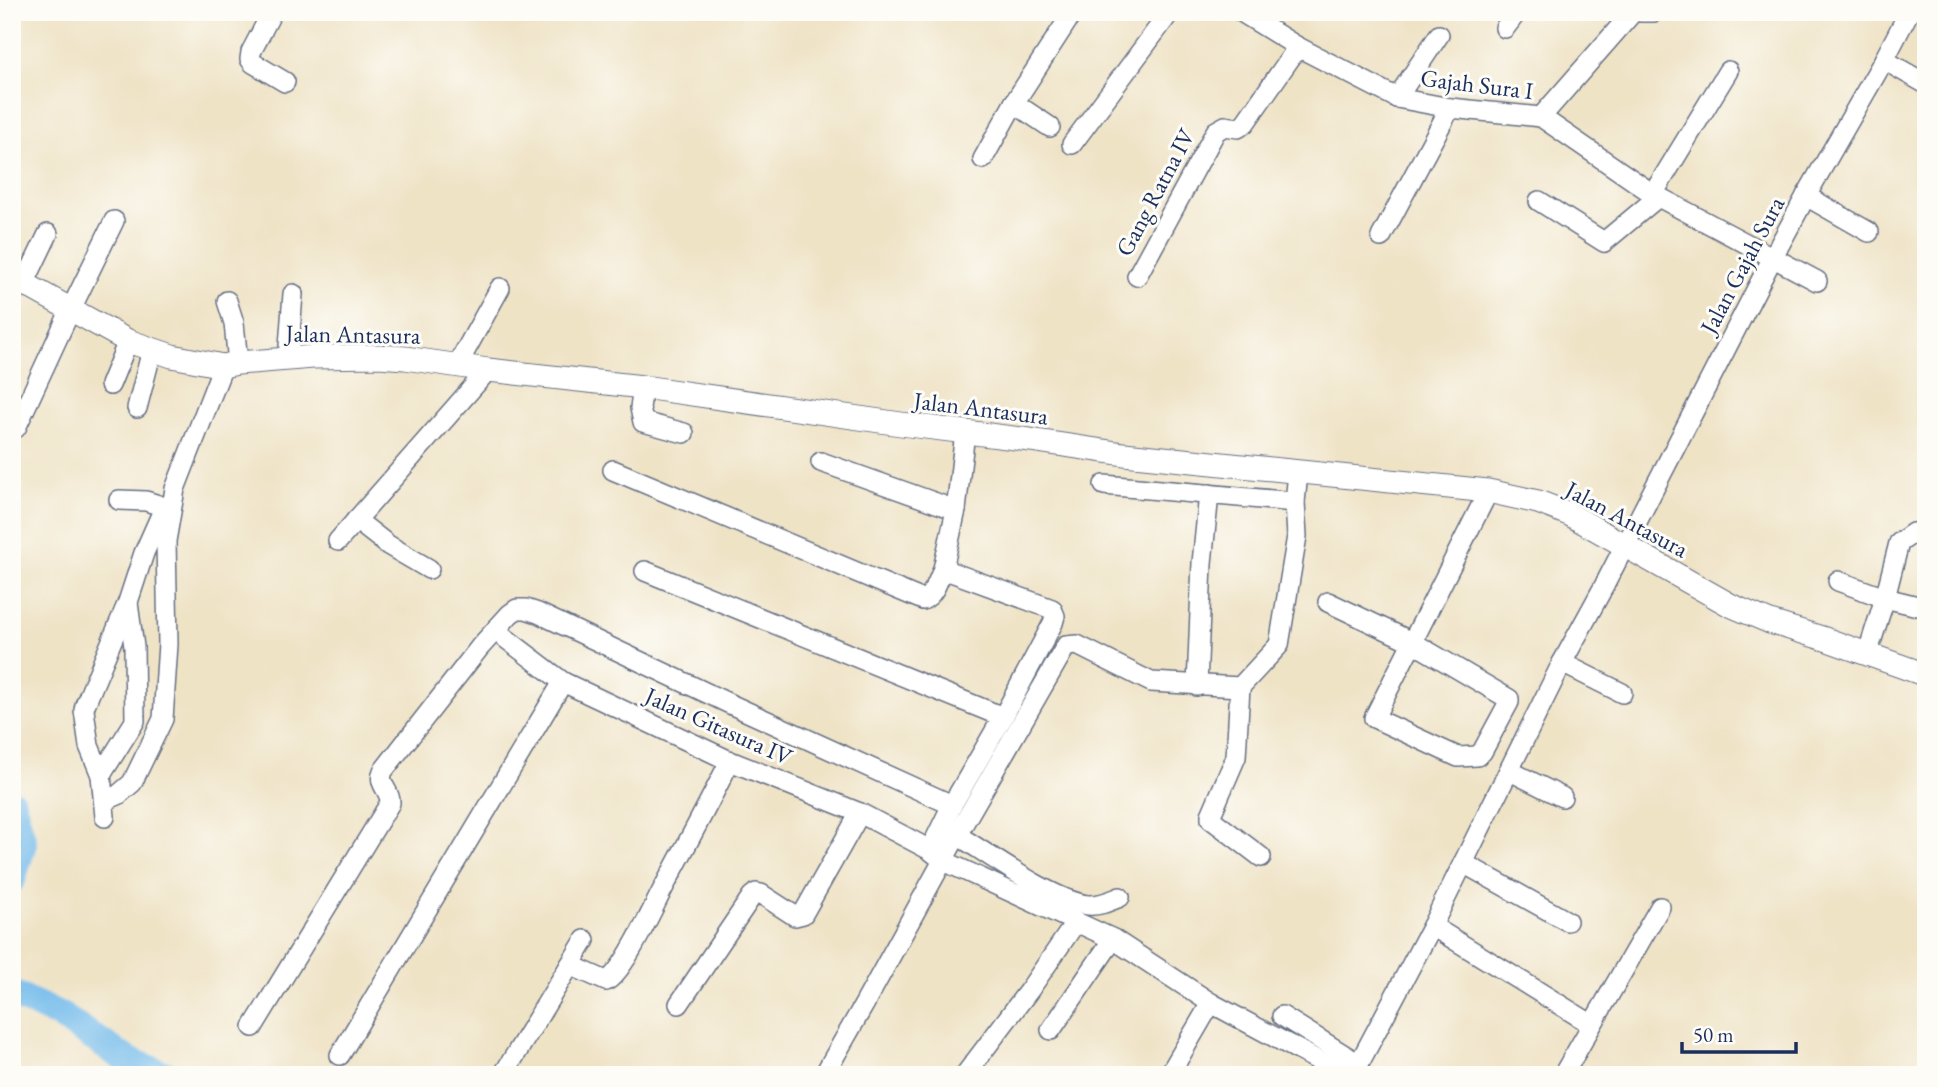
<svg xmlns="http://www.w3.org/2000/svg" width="1938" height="1087" viewBox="0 0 1938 1087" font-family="'EB Garamond',serif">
<rect width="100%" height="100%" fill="#fdfcf7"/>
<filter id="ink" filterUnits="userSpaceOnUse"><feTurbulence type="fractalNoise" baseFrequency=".0143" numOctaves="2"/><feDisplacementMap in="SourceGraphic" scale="14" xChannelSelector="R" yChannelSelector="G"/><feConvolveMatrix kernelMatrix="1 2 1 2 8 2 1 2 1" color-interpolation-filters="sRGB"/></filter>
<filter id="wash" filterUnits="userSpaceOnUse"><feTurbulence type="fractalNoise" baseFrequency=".00686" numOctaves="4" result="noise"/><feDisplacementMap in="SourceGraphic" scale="28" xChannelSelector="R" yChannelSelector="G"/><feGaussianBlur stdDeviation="1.57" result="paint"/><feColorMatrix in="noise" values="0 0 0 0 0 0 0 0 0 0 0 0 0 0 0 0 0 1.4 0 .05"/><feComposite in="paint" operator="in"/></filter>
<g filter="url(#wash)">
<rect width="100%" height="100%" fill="#efe3c6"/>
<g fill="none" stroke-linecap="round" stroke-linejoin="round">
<g stroke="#73bbeb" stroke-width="28">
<polyline points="12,803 23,843 12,879"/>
<polyline points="12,994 59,1015 127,1060 166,1075"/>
</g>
</g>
</g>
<g filter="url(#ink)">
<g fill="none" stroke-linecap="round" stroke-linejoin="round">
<defs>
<g id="minor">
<polyline points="272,12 251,52 250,59 253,63 285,82"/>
<polyline points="1241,12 1298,47 1397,98 1450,108 1541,117 1653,194 1817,281"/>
<polyline points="1641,12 1654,12"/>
<polyline points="1505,28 1517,12"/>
<polyline points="1884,60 1926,84"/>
<polyline points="1397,98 1439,35"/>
<polyline points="1014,103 1050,127"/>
<polyline points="1541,117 1633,12"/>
<polyline points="1072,144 1170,12"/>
<polyline points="983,159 1014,103 1073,12"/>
<polyline points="1653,194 1728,71"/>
<polyline points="1806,196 1869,232"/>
<polyline points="1539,201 1604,242 1658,197"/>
<polyline points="1381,237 1450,108"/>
<polyline points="1137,276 1216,131 1225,126 1238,128 1245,123 1298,47"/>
<polyline points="24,284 48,234"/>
<polyline points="227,301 234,323 238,363"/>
<polyline points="288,359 293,294"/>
<polyline points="459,366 464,353 500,288"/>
<polyline points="110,385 128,341"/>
<polyline points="643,387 640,408 643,422 684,433"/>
<polyline points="137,408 152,350"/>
<polyline points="16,428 71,309 114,221"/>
<polyline points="821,462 956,510"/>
<path d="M613,470L923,600C935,594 938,580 943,569"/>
<polyline points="1104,485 1295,502"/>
<polyline points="119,500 146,501 165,507"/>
<polyline points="356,520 388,545 429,569"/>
<polyline points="338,541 488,370"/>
<polyline points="645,571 1003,717"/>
<polyline points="1838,581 1885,598 1926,608"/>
<polyline points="1328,602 1412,642 1509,699 1509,702 1482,752 1477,756 1458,757 1374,718 1483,502 1488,491"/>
<polyline points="496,631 563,682 730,761 860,813 930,850 944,861 1113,939 1211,1003 1345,1075"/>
<polyline points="1867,655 1885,598 1899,543 1913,533 1926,532"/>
<polyline points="1562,663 1622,693"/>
<polyline points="1197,686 1202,563 1209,494"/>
<polyline points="1240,687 1236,757 1211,815 1211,819 1261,857"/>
<polyline points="1510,771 1562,797"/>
<polyline points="101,775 89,746 84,710 85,705 128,602 144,553 164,508"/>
<polyline points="104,801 118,795 132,783 163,719 168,644 166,541 175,489 223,366"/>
<polyline points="105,817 101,775 135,721 134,647 128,603"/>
<path d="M957,835C990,855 1053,901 1088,905C1100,906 1110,901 1120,897"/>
<polyline points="930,850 952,805 1003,717 1053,623 1055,616 1052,609 943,569 956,510 965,432"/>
<polyline points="1463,863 1567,921"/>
<polyline points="1432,926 1591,1024"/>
<polyline points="570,965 585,940"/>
<polyline points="679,1004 752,896 756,893 761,894 795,916 803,914 860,813"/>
<polyline points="1282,1016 1359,1064"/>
<path d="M253,1027L390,803C391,790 377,785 383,771L480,647L510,614L517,609H526L538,613L730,704L952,805"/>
<polyline points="1051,1030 1113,939"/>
<polyline points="340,1055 563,682"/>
<path d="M503,1075L570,965L606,981C624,973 654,905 665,885C687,844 709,803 730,761"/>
<polyline points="824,1075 865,1003 957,835 1066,646 1077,645 1151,682 1240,687 1279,645 1297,536 1295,502 1298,473"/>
<polyline points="965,1075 1030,989 1076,922"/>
<polyline points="1169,1075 1211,1003"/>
<polyline points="1353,1075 1432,926 1562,663 1603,588 1773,257 1806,196 1884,60 1909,12"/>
<polyline points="1563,1075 1660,907"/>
</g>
<polyline id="major" points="12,277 128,341 172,356 223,366 238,363 313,357 379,356 405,358 488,370 643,387 901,424 1030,440 1124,454 1488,491 1538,502 1569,514 1730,605 1770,622 1825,639 1926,675"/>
</defs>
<use href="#minor" stroke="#656e82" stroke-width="22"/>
<use href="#major" stroke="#656e82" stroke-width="25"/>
<use href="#minor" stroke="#fff" stroke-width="19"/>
<use href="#major" stroke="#fff" stroke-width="23"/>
</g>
</g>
<g text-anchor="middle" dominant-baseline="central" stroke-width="6" stroke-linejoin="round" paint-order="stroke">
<g font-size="24" fill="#1b2f5e" stroke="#fdfcf7">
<text transform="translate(1477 84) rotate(7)">Gajah Sura I</text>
<text transform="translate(1155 192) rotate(-62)">Gang Ratna IV</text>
<text transform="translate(1742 265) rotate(-62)">Jalan Gajah Sura</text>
<text transform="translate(353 334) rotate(1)">Jalan Antasura</text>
<text transform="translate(981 408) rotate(7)">Jalan Antasura</text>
<text transform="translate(1627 519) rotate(28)">Jalan Antasura</text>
<text transform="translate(719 726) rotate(24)">Jalan Gitasura IV</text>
</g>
</g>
<rect width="1938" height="1087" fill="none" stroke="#fdfcf7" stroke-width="42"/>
<path d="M1682 1042v10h114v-10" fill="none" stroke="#1b2f5e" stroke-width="3.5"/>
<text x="1693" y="1042" font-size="21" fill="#1b2f5e" stroke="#fdfcf7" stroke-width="5" paint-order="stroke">50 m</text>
</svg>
